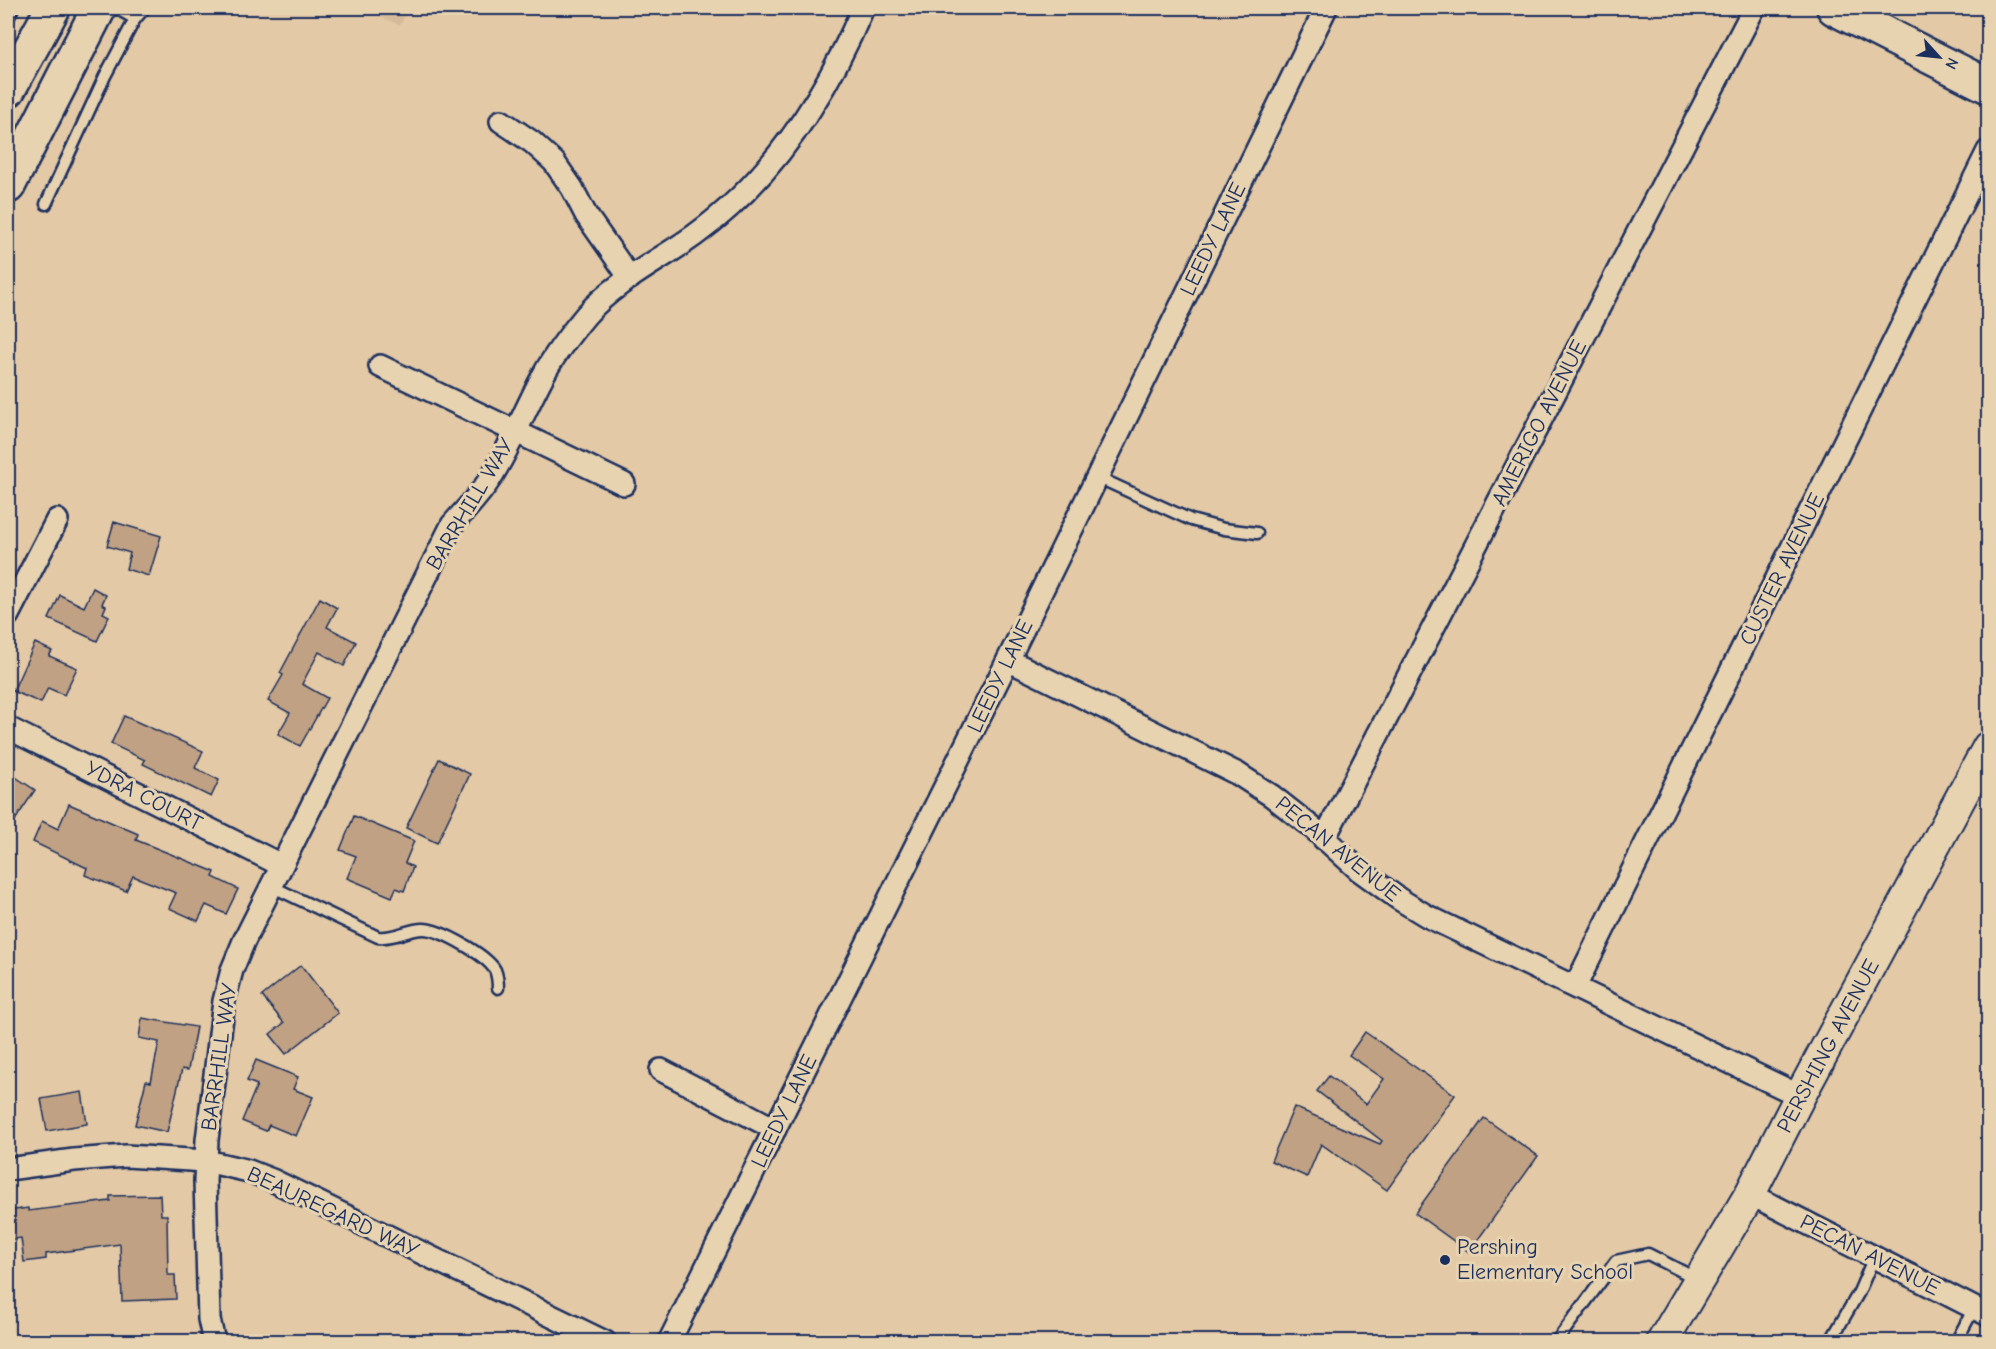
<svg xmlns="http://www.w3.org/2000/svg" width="1996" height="1349" viewBox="0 0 1996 1349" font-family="'Comic Neue',sans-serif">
<rect width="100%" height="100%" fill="#e3c9a5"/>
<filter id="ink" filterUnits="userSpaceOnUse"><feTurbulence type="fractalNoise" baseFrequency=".0167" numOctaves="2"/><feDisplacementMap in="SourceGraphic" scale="12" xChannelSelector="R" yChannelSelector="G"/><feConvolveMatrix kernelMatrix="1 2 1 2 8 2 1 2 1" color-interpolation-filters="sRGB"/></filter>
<g filter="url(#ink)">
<polygon fill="#d4ba9a" points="361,8 409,8 400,25"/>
<g fill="#c0a183" stroke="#1b2f5e" stroke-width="1.5">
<polygon points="114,522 161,536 149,576 126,569 130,553 107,546"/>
<polygon points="93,588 106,595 102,604 106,606 103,613 109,616 97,641 49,619 60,595 84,607"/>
<polygon points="320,598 337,608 327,627 356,642 344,666 319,652 302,684 327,698 300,746 278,734 290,713 268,701 283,675 280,673"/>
<polygon points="35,643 52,651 49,656 77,668 64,695 48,688 41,703 13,691"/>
<polygon points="124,716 203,751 195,768 219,780 211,797 143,764 145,760 111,744"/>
<polygon points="439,759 470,774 437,843 406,828"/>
<polygon points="8,772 35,790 8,831"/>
<polygon points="69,804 138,834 136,840 215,872 213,877 238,889 226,914 206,905 198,921 169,908 176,893 133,876 126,891 85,875 87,868 33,842 42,821 58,829"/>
<polygon points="354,816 414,841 405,863 413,867 404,891 396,888 392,897 347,878 356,856 340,850"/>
<polygon points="301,965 338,1013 286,1054 270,1034 284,1023 262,996"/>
<polygon points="142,1018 196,1027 188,1070 182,1069 167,1132 135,1125 146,1081 151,1082 159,1042 139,1038"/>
<polygon points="1365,1032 1455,1095 1387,1190 1321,1144 1307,1177 1271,1161 1294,1107 1380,1144 1382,1141 1317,1091 1329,1076 1366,1104 1384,1079 1349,1055"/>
<polygon points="256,1060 298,1077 293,1089 313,1097 296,1136 269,1125 266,1131 242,1121 257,1085 247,1081"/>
<polygon points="82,1092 87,1124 47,1131 41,1099"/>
<polygon points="1484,1118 1538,1156 1469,1252 1415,1213"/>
<polygon points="160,1195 161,1215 167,1215 168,1275 175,1275 176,1299 122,1301 120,1244 46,1254 46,1259 24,1262 21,1238 8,1240 8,1211 28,1208 28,1211 110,1201 110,1196"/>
</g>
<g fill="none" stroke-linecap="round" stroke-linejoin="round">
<defs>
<g id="lane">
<polyline points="116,8 135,19"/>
<polyline points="8,19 13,8"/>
<polyline points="46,204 105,76 135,19 145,8"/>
<polyline points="1097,477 1191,520 1224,529 1257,533"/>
<path d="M271,886L378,937C394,939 408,929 423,929C441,929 486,955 495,970C497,975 498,982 498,988"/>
<polyline points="1556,1342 1616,1261 1648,1254 1699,1280"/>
<polyline points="1830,1342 1859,1292 1874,1257"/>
<polyline points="1956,1342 1974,1308"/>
</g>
<g id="street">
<polyline points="501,121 532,142 554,162 572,188 586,215 630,278"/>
<polyline points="380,366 624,484"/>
<polyline points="8,615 57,520"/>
<polyline points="1008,660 1238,774 1272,796 1314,829 1359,870 1399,899 1427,916 1800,1096"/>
<polyline points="8,728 281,865"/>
<polyline points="1324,839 1754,8"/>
<polyline points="1575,987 1988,151"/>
<polyline points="661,1070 775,1129"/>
<polyline points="8,1169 74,1160 126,1156 206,1161 249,1171 272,1180 605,1342"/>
<polyline points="1750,1194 1988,1315"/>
<path d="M214,1342L209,1319L205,1181L207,1140L224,1001L232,970L244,941L452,525C465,510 479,496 490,479C511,446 525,409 544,374C555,354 571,333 586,315C616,281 659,261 695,235C774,178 826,95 863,8"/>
<polyline points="669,1342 1008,660 1326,8"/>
</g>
<polyline id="secondary" points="1662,1342 1750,1194 1800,1096 1988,747"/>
<g id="primary">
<polyline points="1834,8 1988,86"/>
<polyline points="8,90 53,8"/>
<polyline points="8,186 99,8"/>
</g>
</defs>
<use href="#lane" stroke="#1b2f5e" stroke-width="15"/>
<use href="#street" stroke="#1b2f5e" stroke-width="26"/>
<use href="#secondary" stroke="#1b2f5e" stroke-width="34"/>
<use href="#primary" stroke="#1b2f5e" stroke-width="38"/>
<use href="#lane" stroke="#e8d3b1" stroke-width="10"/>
<use href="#street" stroke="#e8d3b1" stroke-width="21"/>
<use href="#secondary" stroke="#e8d3b1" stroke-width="30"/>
<use href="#primary" stroke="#e8d3b1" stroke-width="33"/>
</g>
</g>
<circle fill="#1b2f5e" stroke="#e8d3b1" stroke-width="2" cx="1445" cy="1260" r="6"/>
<g text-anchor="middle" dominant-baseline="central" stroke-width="6" stroke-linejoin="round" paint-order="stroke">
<g font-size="22" fill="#1b2f5e" stroke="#e8d3b1">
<text transform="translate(1213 239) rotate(-64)">LEEDY LANE</text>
<text transform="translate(1539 423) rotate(-63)">AMERIGO AVENUE</text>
<text transform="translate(470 504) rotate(-59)">BARRHILL WAY</text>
<text transform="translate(1782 569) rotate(-64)">CUSTER AVENUE</text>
<text transform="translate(1000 676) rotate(-64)">LEEDY LANE</text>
<text transform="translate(144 796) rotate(27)">YDRA COURT</text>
<text transform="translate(1338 849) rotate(39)">PECAN AVENUE</text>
<text transform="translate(1828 1046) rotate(-62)">PERSHING AVENUE</text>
<text transform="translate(219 1057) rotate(-82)">BARRHILL WAY</text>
<text transform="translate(784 1111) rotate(-64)">LEEDY LANE</text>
<text transform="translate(333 1212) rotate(25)">BEAUREGARD WAY</text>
<text transform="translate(1870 1255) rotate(27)">PECAN AVENUE</text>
</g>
<g font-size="22" fill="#1b2f5e" stroke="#e8d3b1" text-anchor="start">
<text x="1457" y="1247">Pershing<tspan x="1457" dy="25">Elementary School</tspan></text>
</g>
</g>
<rect width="1996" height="1349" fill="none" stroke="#e8d3b1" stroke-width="30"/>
<rect x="15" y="15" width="1966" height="1319" fill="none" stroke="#1b2f5e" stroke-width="2" filter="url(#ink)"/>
<g transform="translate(1939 57) rotate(117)" stroke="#e8d3b1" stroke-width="4.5" paint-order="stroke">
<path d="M0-4.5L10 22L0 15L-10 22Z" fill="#1b2f5e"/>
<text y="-9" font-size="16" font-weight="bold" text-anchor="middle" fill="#1b2f5e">N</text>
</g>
</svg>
